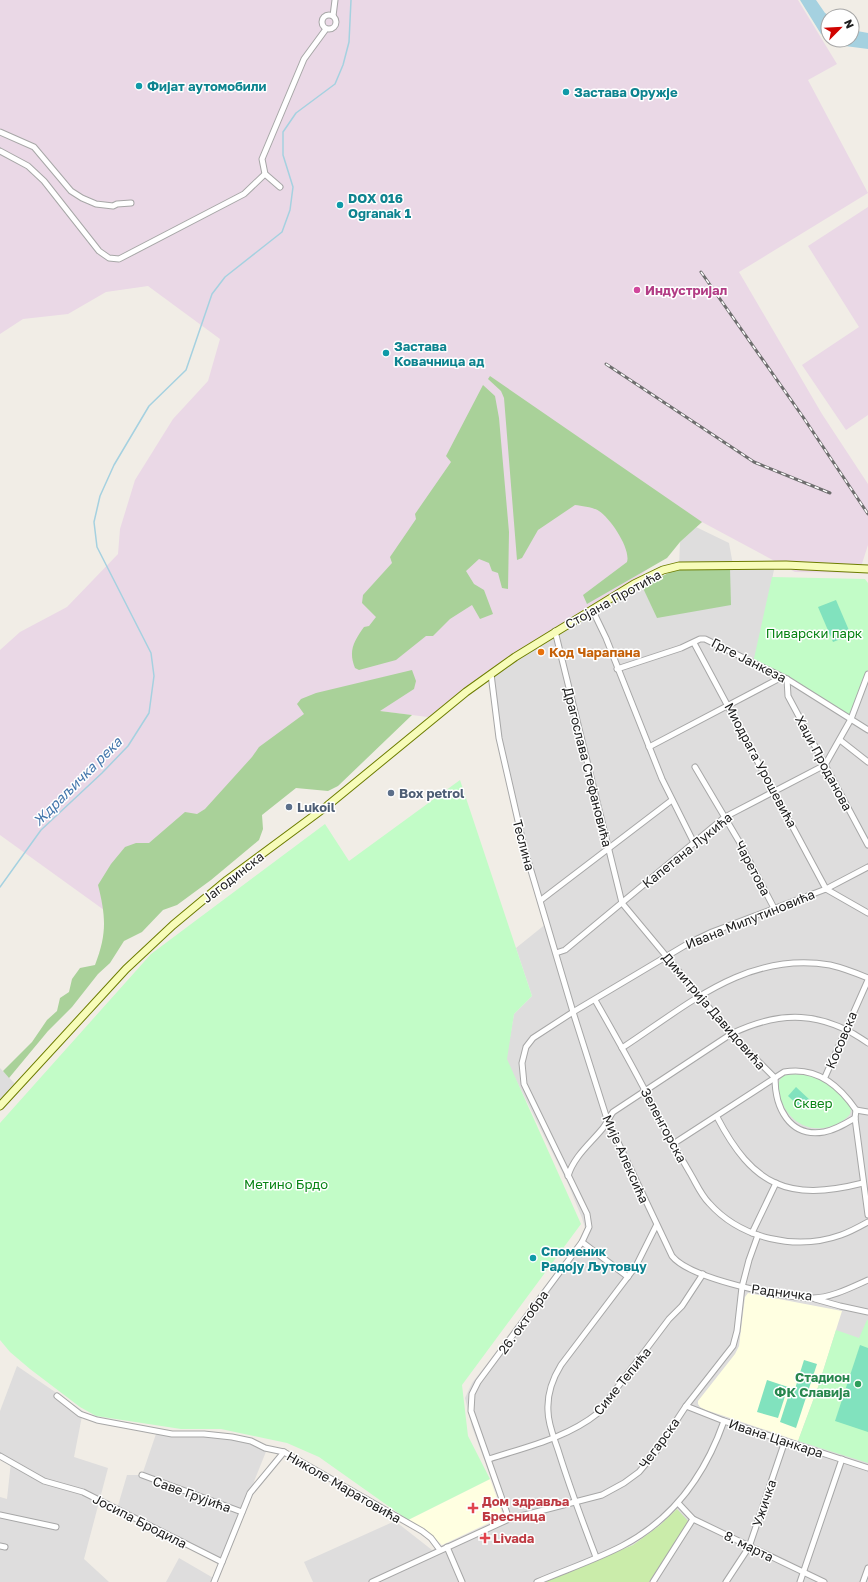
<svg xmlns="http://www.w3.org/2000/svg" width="868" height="1582" viewBox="0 0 868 1582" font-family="'Golos Text',sans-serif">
<rect width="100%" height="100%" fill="#f1ede6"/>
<g fill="#dedddd">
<polygon points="696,527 729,543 733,565 775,565 754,664 868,678 868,1582 649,1582 687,1524 677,1509 659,1526 633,1545 545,1582 313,1582 304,1562 395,1521 432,1550 505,1516 472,1427 465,1398 472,1383 575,1251 585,1228 582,1218 568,1184 506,1060 514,1014 532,996 516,948 547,923 504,762 491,674 640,581 658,618 679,568 680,542"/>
<polygon points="0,1068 18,1087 0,1111"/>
<polygon points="17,1366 83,1411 74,1457 108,1468 84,1559 109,1582 0,1582 0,1497 7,1499 11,1462 0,1456 0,1411"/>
<polygon points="157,1431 246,1440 267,1449 214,1582 166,1582 179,1558 215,1579 222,1562 117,1509 127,1475 142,1475"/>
</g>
<g fill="#ead8e6">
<polygon points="0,0 798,0 837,64 808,80 868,193 739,272 822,414 868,484 868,545 859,573 795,572 702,522 627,587 510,661 436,718 323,704 104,910 0,835 0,650 20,632 67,607 118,554 120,529 135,480 173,419 208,381 220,339 148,286 106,292 68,314 23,319 0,334"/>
<polygon points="868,207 868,415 846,430 802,365 859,327 808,246"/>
</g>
<g fill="#ffffe1">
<polygon points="748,1293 842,1311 818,1387 798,1441 706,1410 700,1407 698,1404 698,1401 735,1354 739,1346 745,1297"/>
<polygon points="490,1479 503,1516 442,1545 425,1529 408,1520"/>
</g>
<polygon fill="#caecaa" points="677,1509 688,1521 687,1524 649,1582 545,1582 633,1545 659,1526"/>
<g fill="#a9d199">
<path d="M490,376L702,522L680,542L667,558L587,604L583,595L627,562C631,549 611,519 599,511C593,507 582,506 575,505L538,530L522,558L517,560L504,398L501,391L488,379Z"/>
<path d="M483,385L495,396L499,418L509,532L508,589L502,588L498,573L492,571L489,563L479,559L466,571L474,584L484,590L493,614L480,619L472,605L450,619L433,636H426L396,660L359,670L355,668C348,651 354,641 364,627L369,626L376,617L362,603L363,595L392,563L390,557L416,519L415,514L451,462L446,456Z"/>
<polygon points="679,568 730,568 731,605 657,618 642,586"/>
<path d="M412,670L416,681L414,689L380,711L412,715L338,786L328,791L296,788L262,815L263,829L259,840L211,880L177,905L163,910L142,932L124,941L110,963L98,974L72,1007L48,1031L9,1078L3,1071L32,1042L47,1020L57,1011L60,998L69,992L72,979L80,968L95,965C107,934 106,917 98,885L111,864L125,847L136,843H149L185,812L197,814L205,809L252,757L259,747L304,714L297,704L301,699L316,693Z"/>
</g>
<g fill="#c2fcc7">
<polygon points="772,577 865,579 868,583 868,670 850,718 786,679 753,663"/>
<polygon points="460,780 532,996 514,1014 507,1059 581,1224 462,1385 468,1436 490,1479 408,1520 319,1457 287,1443 221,1429 181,1429 96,1416 80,1407 30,1369 10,1352 0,1340 0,1123 151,954 325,824 349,861"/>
<path d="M793,1074C818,1075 827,1080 843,1098C848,1103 853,1107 850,1114C846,1120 836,1125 829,1127C800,1134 781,1112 777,1086L782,1076Z"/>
<polygon points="867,1320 868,1320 868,1463 798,1441 818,1387 836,1330 859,1338"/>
</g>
<g fill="#81e2be">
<polygon points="836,600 851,635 833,642 818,607"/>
<polygon points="796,1087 811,1101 803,1110 788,1096"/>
<polygon points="860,1345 868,1348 868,1432 835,1421"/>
<polygon points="804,1360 817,1364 796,1428 780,1422 790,1391 794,1392"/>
<polygon points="767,1380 788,1387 778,1418 757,1412"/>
</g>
<g fill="#a5d1e0">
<polygon points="800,0 816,0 825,13 830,16 828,16 828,37 821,34"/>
<polygon points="852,30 868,33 868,49 845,46 833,40 852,40"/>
</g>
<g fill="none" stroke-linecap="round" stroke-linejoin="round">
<polyline stroke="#a5d1e0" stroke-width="1.5" points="0,887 41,830 102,773 128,746 149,713 154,676 151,653 97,547 94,522 100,496 114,465 149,406 186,370 212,294 225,277 282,232 290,210 293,187 283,155 283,132 296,113 335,84 343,65 349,42 351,0"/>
<defs>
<g id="minor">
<circle cx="329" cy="22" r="7"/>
<polyline points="333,16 335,0"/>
<polyline points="0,132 34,147 71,191 82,198 96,204 113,206 117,204 131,203"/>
<polyline points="0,151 28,166 44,181 99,251 109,258 119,259 244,194 265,174"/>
<polyline points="280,187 265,174 262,159 304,59 326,29"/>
<polyline points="592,609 606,638 662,779 693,841"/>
<polyline points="555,631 622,903 731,1034 775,1078"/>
<polyline points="694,643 826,889"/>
<polyline points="617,669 681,648 700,639 705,639 787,679 868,730"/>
<path d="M491,674L499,738L524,847L573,1012L607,1119L672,1256C690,1279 783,1298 813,1298C831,1298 852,1287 868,1280"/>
<polyline points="787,679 788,696 868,845"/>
<polyline points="840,740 868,762"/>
<polyline points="649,747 782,677"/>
<polyline points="695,767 740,843 774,908"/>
<polyline points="826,889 868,913"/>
<polyline points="541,900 672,800"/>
<polyline points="556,953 565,950 725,817 825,765 851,719 868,674"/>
<path d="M595,1000C615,1035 635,1070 653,1106C665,1129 677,1151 690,1173C696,1183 701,1195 709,1203C741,1239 796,1251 841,1235C850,1232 859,1227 868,1222"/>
<path d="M622,1048C688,1005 746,951 830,965C843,968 856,973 868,978"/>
<polyline points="825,1077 868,980"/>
<path d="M775,1078C775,1107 789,1138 824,1132C835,1130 845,1124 855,1118"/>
<polyline points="856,1110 868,1112"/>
<path d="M717,1117C753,1186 788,1202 863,1183"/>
<path d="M673,1144L784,1072C816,1066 839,1085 856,1110L855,1118L868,1215"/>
<path d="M568,1176C574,1156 591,1143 603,1128C607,1123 609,1117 613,1112L731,1034C780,1010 823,1011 868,1043"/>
<polyline points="752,1233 776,1183"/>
<polyline points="582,1242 628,1277"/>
<polyline points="815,1299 840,1306 868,1312"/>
<polyline points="57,1396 80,1414 97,1420 172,1434 204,1434 232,1437 251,1441 265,1448 284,1452 422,1531 431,1538 440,1550"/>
<polyline points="686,1406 724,1421 868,1468"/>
<polyline points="0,1456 44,1481 83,1492 222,1562"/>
<path d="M489,1459C526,1447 567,1438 598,1413L669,1319L682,1306L703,1274"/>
<polyline points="142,1475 242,1512"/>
<polyline points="678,1503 693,1519 824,1582"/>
<polyline points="0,1515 56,1527"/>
<polyline points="509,1519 471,1411 472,1394 478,1382 582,1242 589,1227 587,1214 524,1084 522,1063 526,1047 533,1038 573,1012 689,943 712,932 826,889 868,867"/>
<polyline points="0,1546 5,1547"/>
<polyline points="447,1547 462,1582"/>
<path d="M596,1557C583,1523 570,1488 559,1453C555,1440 548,1425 548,1411C547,1395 553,1378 561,1365L636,1266L656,1226"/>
<polyline points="214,1582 250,1493 284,1452"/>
<polyline points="372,1582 509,1519 602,1495 624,1483 639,1472 655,1453 686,1406 733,1346 737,1331 742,1287 749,1260 758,1235"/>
<path d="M537,1582C565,1570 595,1560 622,1546C674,1519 705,1475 724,1421"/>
<polyline points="653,1582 693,1519"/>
<polyline points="726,1582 749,1547 785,1441"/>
<polyline points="800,1582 842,1459"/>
<polyline points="863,1582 868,1568"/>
</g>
<polyline id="secondary" points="0,1106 126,969 173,925 227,880 327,806 466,692 515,657 634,584 663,570 679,566 786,565 868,569"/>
</defs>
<use href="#minor" stroke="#a7a7a7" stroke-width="7"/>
<use href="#secondary" stroke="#6d7d01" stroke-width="9"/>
<use href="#minor" stroke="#fff" stroke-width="5"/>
<use href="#secondary" stroke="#f7fcb9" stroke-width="7"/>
<defs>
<g id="rail">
<polyline points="701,272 803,417 868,514"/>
<polyline points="606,364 754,462 830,493"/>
</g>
</defs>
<use href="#rail" stroke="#6e6e6e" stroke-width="3"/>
<use href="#rail" stroke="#fff" stroke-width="1.5" stroke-dasharray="4.5" stroke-linecap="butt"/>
</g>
<g fill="#0f9aa8" stroke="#fff" stroke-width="1.5">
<circle cx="139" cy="86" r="4"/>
<circle cx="566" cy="92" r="4"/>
<circle cx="340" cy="205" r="4"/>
<circle cx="386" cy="353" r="4"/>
<circle cx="533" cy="1258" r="4"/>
</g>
<circle fill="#d1479c" stroke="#fff" stroke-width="1.5" cx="637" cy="290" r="4"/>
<circle fill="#e8710a" stroke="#fff" stroke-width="1.5" cx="541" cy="652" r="4"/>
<g fill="#5c6f8a" stroke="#fff" stroke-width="1.5">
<circle cx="391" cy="793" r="4"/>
<circle cx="289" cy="807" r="4"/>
</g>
<circle fill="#2e9e5b" stroke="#fff" stroke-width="1.5" cx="858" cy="1384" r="4"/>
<g fill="#e0444e" stroke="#fff" stroke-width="1.5">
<path d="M471 1502h4v4h4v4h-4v4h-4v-4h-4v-4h4z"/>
<path d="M483 1532h4v4h4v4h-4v4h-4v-4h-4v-4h4z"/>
</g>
<g text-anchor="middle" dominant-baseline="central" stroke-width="3" stroke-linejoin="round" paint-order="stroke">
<g font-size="13" font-weight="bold" fill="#0d838f" stroke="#fff" text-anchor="start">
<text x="147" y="86">Фијат аутомобили</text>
<text x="574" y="92">Застава Оружје</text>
<text x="348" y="198">DOX 016<tspan x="348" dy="15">Ogranak 1</tspan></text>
<text x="394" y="346">Застава<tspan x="394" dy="15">Ковачница ад</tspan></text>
<text x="541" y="1251">Споменик<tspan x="541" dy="15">Радоју Љутовцу</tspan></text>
</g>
<g font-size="13" font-weight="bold" fill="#b23c85" stroke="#fff" text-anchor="start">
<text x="645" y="290">Индустријал</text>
</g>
<g font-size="13" fill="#202020" stroke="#fff">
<text transform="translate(613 599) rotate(-29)">Стојана Протића</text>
<text transform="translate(749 660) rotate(27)">Грге Јанкеза</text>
<text transform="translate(824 763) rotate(62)">Хаџи Проданова</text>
<text transform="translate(761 765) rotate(62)">Миодрага Урошевића</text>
<text transform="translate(588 767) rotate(76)">Драгослава Стефановића</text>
<text transform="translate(524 845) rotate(75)">Теслина</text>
<text transform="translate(687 850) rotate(-39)">Капетана Лукића</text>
<text transform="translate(753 868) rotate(62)">Чаретова</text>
<text transform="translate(233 877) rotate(-38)">Јагодинска</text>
<text transform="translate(750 919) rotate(-22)">Ивана Милутиновића</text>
<text transform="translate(714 1011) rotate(49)">Димитрија Давидовића</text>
<text transform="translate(841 1040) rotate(-67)">Косовска</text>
<text transform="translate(664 1125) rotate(62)">Зеленгорска</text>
<text transform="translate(626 1159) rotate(66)">Мије Алексића</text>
<text transform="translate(782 1292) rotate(7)">Радничка</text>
<text transform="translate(523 1322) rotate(-54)">26. октобра</text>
<text transform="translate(622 1381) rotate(-51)">Симе Тепића</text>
<text transform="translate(776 1438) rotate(18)">Ивана Цанкара</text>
<text transform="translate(659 1443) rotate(-54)">Чегарска</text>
<text transform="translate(344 1487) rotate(30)">Николе Маратовића</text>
<text transform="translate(192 1494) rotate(20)">Саве Грујића</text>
<text transform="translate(764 1503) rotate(-71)">Ужичка</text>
<text transform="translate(140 1521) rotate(27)">Јосипа Бродила</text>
<text transform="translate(749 1546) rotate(26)">8. марта</text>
</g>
<g font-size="13" fill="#088414" stroke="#fff">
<text x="814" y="633">Пиварски парк</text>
<text x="813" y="1103">Сквер</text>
<text x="286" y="1184">Метино Брдо</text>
</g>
<g font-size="13" font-weight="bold" fill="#c56008" stroke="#fff" text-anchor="start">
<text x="549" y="652">Код Чарапана</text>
</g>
<g font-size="13" font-weight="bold" fill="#4e5e75" stroke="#fff" text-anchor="start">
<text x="399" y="793">Box petrol</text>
<text x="297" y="807">Lukoil</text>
</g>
<g font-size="13" font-weight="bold" fill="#27864d" stroke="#fff" text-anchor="end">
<text x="850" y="1377">Стадион<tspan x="850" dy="15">ФК Славија</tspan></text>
</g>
<g font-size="13" font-weight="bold" fill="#be3a42" stroke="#fff" text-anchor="start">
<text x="482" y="1501">Дом здравља<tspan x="482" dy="15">Бресница</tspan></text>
<text x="493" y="1538">Livada</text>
</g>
<g font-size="14" font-style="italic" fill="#4577ac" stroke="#fff">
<text transform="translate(77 781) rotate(-45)">Ждраљичка река</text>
</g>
</g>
<g transform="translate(840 28) rotate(66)"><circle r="19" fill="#ffffff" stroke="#a6a6a6"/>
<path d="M0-3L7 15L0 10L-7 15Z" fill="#d00300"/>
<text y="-6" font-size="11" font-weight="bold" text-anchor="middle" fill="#202020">N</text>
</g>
</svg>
